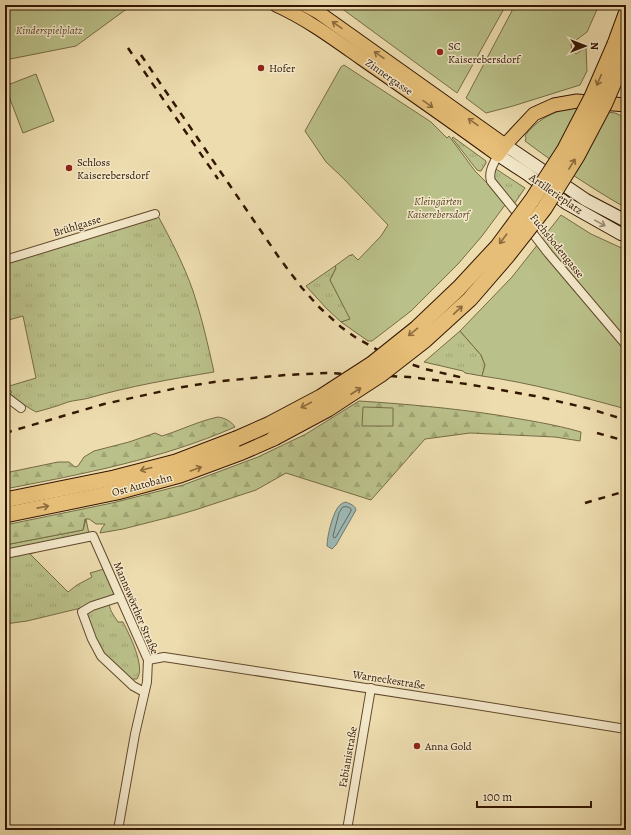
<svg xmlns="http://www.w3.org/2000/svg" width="631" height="835" viewBox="0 0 631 835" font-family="Alegreya,serif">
<defs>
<pattern id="grass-tufts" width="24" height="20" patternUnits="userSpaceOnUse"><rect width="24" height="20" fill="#bac089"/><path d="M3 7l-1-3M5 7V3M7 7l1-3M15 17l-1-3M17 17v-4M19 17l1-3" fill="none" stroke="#a0a474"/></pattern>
<pattern id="forest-firs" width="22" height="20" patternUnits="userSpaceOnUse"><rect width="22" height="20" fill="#bac089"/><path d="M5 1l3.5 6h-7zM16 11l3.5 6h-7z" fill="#a0a474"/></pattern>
</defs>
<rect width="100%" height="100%" fill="#eddcae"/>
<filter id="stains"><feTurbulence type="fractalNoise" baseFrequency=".005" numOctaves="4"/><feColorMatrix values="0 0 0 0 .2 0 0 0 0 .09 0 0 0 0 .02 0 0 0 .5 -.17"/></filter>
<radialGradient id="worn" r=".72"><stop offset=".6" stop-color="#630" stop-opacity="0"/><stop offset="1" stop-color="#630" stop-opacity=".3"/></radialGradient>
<g fill="url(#grass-tufts)" stroke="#766b45">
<polygon points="453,137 486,161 486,163 481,171 480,171 477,170 452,138"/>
<polygon points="496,169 525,188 514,204 495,180 494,175"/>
<path d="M158,216C171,240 184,265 193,291C202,318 208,345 214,372C172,379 130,386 89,398C82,400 75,400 68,402C58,406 47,409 36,412L24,405L10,394L12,392L6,387L36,378L23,316L5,321V263Z"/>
<polygon points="335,266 336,268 330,280 351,319 341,322 327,309 306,286"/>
<polygon points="460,331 481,355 485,365 482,376 465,373 463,371 424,362"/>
<path d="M86,519L89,534L30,554L68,592L77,585L92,577L90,573L104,569L114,593C105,605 111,611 118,622H123C129,634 146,667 137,679H133L132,680L118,670L98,646L94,633L88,616L81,608L27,621L5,624V545L83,530Z"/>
</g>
<g fill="url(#forest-firs)" stroke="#766b45">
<path d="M359,401C406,404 451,408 497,415C525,420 554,424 581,432L580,441L555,437L470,433L425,439L371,500L286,473L256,490L195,510L178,515L123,529L100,533L102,528L105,524H96L89,519H85L83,530L5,545V525L112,503L183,485L258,457L306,434Z"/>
<path d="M218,417C225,418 231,421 235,427C162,459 83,474 5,489V473L58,462H69L75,467L78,466L84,457L94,451L129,442L155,433L162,436C181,430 199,421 218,417Z"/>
</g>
<g fill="#bac089" stroke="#766b45">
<polygon points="5,5 132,5 76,46 5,60"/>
<polygon points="337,5 506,5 457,93"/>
<polygon points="515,5 599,5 587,32 571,44 572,50 576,54 586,47 587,71 580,85 513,106 486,113 466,98"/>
<polygon points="344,65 431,122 447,138 449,136 475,171 491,187 505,205 482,236 458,264 411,311 372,341 368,341 341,322 350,319 330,280 336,268 335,266 350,255 351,256 352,254 358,260 381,236 388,225 341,176 326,162 305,131 341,67"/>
<polygon points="36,74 54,121 23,133 5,86"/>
<path d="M569,108H578L615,113C623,115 625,122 626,129V208C591,188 557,165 525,141L526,138L525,136C534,122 552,112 569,108Z"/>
<path d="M561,215L591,234L626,250V409C578,396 531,383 482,376L485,365L481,355L460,331L512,277Z"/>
<polygon points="363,407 393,408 393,426 362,426"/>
</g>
<path fill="#9db9b5" stroke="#73786d" d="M346,502C350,504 355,505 356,510L336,545L332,549L327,546C327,536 333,511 340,505C342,503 343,503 346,502Z"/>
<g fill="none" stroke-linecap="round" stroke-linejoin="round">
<path stroke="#68685b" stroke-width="1" d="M343,507C346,506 349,507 351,509V511L336,537L334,538L333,536L339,513Z"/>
<defs>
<g id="minor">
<path d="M498,155C494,163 488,172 491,181L521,218"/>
<polyline points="528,227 548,253 626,345"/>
<polyline points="5,260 155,214"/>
<polyline points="5,396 21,408"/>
<polyline points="5,554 93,536 148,660 147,682 135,734 118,830"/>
<polyline points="120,597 92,606 82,612 92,639 101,656 133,686 144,692"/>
<polyline points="148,660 164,657 470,704 626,729"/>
<polyline points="347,830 371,688"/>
</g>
<g id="secondary">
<polyline points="505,145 586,200 626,221"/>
<polyline points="498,155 527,174 566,203 621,234 626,236"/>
</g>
<g id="primary">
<path d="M276,5C307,19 334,39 361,58C407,90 453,122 498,155L505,145L534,114L554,105L577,101L626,105"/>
<polyline points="305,5 318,12 505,145"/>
</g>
<g id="motorway">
<polyline points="615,44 626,14"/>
<polyline points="5,500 114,478 176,462 236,439"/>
<polyline points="5,515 117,492 180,475 242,452 274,438"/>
</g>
</defs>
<use href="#minor" stroke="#62482c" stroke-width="10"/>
<use href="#secondary" stroke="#331601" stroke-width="14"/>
<use href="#primary" stroke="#331601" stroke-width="15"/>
<use href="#motorway" stroke="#331601" stroke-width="17"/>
<use href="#minor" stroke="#f3e8ca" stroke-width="8"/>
<use href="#secondary" stroke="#f3e8ca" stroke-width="12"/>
<use href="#primary" stroke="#e6be77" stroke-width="13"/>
<use href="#motorway" stroke="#e6be77" stroke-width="15"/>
<g stroke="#331601" stroke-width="2.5" stroke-dasharray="7 7" stroke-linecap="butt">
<polyline points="128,48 218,179"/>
<polyline points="141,55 280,259 302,288 319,307 341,327 355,337 390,357 425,369 464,378"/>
<polyline points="5,433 104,404 177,388 214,382 252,378 286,375 327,373 409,377 467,384 535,396 587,408 626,420"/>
<polyline points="597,433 626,441"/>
<polyline points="585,503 626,491"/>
</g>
<defs>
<g id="motorway-bridge">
<polyline points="274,438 328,409 380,375 425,340 470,299 508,255 544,209 577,156 605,103 626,54"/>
<polyline points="236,439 270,424 321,397 372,364 417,328 459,288 498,246 532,200 565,149 592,97 615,44"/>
</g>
</defs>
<use href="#motorway-bridge" stroke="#331601" stroke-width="17" stroke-linecap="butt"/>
<use href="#motorway-bridge" stroke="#e6be77" stroke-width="15"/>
</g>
<defs><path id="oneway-shaft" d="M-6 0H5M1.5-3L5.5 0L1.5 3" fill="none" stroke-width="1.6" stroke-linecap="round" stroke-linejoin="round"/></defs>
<g stroke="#8c6a3c">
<use href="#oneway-shaft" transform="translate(337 25) rotate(-145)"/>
<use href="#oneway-shaft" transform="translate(379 55) rotate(-145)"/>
<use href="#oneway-shaft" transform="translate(599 80) rotate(113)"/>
<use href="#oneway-shaft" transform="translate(428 104) rotate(35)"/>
<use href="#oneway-shaft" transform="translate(473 122) rotate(-145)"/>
<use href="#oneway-shaft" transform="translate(572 164) rotate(-58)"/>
<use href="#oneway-shaft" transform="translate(503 239) rotate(127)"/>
<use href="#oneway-shaft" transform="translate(458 310) rotate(-43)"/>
<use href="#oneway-shaft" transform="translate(413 332) rotate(141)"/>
<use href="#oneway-shaft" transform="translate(356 391) rotate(-33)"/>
<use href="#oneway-shaft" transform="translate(306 405) rotate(152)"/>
<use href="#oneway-shaft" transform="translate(146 469) rotate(165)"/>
<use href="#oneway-shaft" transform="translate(196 469) rotate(-20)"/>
<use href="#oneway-shaft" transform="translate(43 507) rotate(-11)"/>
</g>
<use stroke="#9d8a70" href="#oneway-shaft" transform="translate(600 223) rotate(29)"/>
<g fill="#8f2418" stroke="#f3e8ca" stroke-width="1.5">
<circle cx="440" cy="52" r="4"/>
<circle cx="261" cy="68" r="4"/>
<circle cx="69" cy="168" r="4"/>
<circle cx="417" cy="746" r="4"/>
</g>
<g text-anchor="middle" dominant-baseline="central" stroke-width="3" stroke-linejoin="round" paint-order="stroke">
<g font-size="11" font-style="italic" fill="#5c492a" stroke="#f3e8ca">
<text x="49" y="30">Kinderspielplatz</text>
<text x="438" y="201">Kleingärten<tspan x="438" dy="13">Kaiserebersdorf</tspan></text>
</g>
<g font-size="11" fill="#331601" stroke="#f3e8ca" text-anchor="start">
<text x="448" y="46">SC<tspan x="448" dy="13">Kaiserebersdorf</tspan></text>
<text x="269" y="68">Hofer</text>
<text x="77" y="162">Schloss<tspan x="77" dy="13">Kaiserebersdorf</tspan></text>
<text x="425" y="746">Anna Gold</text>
</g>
<g font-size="11" fill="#331601" stroke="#f3e8ca">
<text transform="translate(389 77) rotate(35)">Zinnergasse</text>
<text transform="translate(556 194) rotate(35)">Artillerieplatz</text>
<text transform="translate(77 226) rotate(-17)">Brühlgasse</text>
<text transform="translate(557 246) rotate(51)">Fuchsbodengasse</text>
<text transform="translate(142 485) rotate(-15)">Ost Autobahn</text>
<text transform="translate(136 608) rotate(67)">Mannswörther Straße</text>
<text transform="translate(389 680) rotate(9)">Warneckestraße</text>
<text transform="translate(348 757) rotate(-80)">Fabianistraße</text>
</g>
</g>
<rect width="631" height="835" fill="none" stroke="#eddcae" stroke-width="20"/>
<rect x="6" y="6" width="619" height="823" fill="none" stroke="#331601" stroke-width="2"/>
<rect x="10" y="10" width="611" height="815" fill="none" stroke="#331601"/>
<g transform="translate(585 46) rotate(90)" stroke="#f3e8ca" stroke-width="3" paint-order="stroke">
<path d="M0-3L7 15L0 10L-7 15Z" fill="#331601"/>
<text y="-6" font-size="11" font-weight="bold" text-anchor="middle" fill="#331601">N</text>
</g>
<path d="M477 801v6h114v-6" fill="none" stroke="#331601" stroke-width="2"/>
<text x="483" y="801" font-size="12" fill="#331601" stroke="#f3e8ca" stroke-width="3" paint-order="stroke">100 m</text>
<rect width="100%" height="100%" filter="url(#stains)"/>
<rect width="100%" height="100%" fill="url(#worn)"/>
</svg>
